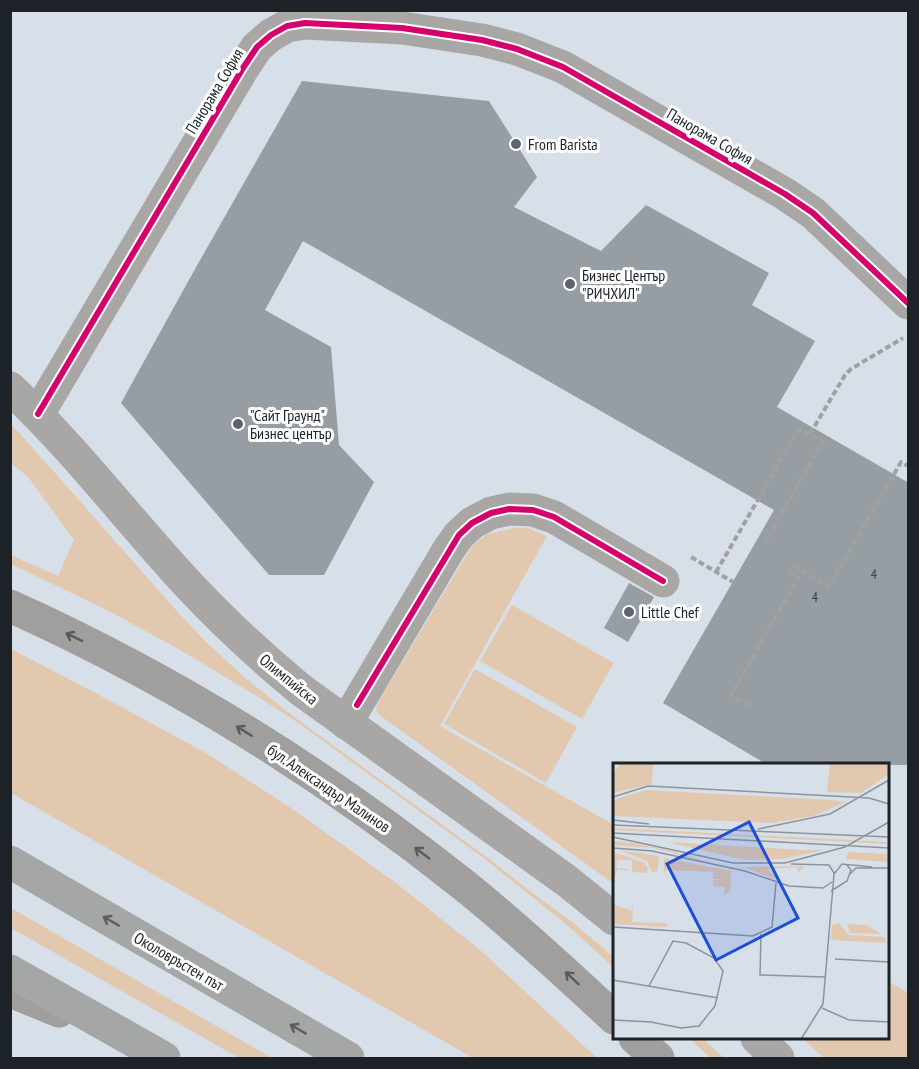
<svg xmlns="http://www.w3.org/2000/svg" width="919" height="1069" viewBox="0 0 919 1069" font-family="'PT Sans Narrow',sans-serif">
<rect width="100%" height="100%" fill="#d7e0e9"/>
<g fill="#e2c8ae">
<polygon points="11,424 56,474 175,609 205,641 244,677 301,722 488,858 543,901 570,920 614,957 614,968 566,924 486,860 300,724 255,695 182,651 107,610 11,564 11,555 58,576 74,540 28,477 11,463"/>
<polygon points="515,528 528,528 547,536 440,726 614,825 614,884 378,714 376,710 377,704 472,546 487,534"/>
<polygon points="512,605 614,663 582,719 480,661"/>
<polygon points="11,649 90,690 206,753 294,810 396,883 479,949 597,1058 473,1058 11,793"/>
<polygon points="475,669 577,727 546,783 444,724"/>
<polygon points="10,909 11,908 272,1058 239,1058 11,928"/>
<polygon points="888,981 908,993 908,1058 824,1058 802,1038 888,1038"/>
<polygon points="689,1038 702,1038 724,1058 711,1058"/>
</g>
<g fill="#969da3">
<polygon points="302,81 489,101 537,177 514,207 601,251 646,205 769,273 752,305 815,341 777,407 909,483 909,765 768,765 663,703 774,510 303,241 265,310 331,347 339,445 374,482 324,575 269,575 121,403 195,269"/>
<polygon points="629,583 654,597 628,642 604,628"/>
</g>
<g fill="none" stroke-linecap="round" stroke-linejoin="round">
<g stroke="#a2a1a1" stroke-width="4" stroke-dasharray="6 3" stroke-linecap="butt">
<polyline points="810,434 845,375 851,369 903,338"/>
<polyline points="691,557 733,582"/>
<polyline points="794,566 829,587 901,462 908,466"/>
<polyline points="716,572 799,429 823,441 765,543"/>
<polyline points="790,572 798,577"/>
<polyline points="749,706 731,695 802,571"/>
</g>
<g stroke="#a9a7a5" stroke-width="33">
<path d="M10,388C73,447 126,517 185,581C221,620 260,656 301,690L567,881L614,919"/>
<polyline points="38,414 243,68 257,47 271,35 287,26 305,23 402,28 482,40 517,49 563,67 785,194 813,213 908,303"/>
<polyline points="346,723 449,549 459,535 472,523 491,513 509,509 533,510 554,517 663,581"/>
<polyline points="757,1038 778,1058"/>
</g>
<g stroke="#a19f9e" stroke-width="33">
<path d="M10,606C172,679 327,776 465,886C517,928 566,973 614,1018"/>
<polyline points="10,991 59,1011"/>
<polyline points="635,1038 658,1058"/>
</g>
<g stroke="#a5a6a6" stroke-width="33">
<polyline points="10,862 348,1058"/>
<polyline points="10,971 164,1058"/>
</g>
<defs>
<g id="cycleway">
<polyline points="38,414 243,68 257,47 271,35 287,26 305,23 402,28 482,40 517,49 563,67 785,194 813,213 908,303"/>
<polyline points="357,705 459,535 472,523 491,513 509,509 533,510 554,517 663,581"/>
</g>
</defs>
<use href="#cycleway" stroke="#fff" stroke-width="10"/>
<use href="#cycleway" stroke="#d6006c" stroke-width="6"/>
</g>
<defs><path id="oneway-shaft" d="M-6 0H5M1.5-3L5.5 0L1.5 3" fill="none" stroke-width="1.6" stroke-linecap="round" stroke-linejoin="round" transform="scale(1.5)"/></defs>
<g stroke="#585a5d">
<use href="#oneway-shaft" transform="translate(74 637) rotate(-154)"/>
<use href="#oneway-shaft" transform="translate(244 731) rotate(-148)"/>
<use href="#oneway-shaft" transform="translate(422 853) rotate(-143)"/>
<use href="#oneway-shaft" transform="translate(572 978) rotate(-137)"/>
</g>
<g stroke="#5a5d61">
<use href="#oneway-shaft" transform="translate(111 921) rotate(-150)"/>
<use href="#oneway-shaft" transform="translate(298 1029) rotate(-150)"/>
</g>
<g fill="#5d646c" stroke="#fff" stroke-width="2">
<circle cx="516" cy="144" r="6"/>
<circle cx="570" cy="284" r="6"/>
<circle cx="238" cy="424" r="6"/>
<circle cx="629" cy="612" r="6"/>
</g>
<g text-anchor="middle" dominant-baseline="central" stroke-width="6" stroke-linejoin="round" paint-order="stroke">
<g font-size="14" fill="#3a4147">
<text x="874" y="574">4</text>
<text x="815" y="597">4</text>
</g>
<g font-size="16" fill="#1c2228" stroke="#fff">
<text transform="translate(214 91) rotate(-59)">Панорама София</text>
<text transform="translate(710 136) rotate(30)">Панорама София</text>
<text transform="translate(289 679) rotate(39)">Олимпийска</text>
<text transform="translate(329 788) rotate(34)">бул. Александър Малинов</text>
<text transform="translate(179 961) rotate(30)">Околовръстен път</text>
</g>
<g font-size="16" fill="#1c2228" stroke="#fff" text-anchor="start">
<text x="528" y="144">From Barista</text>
<text x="582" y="275">Бизнес Център<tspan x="582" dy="18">"РИЧХИЛ"</tspan></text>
<text x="250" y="415">"Сайт Граунд"<tspan x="250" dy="18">Бизнес център</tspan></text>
<text x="641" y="612">Little Chef</text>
</g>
</g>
<g transform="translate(613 763)">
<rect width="276" height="276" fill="#d7e0e9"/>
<path d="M9,0L40,1L39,21L0,30V9ZM217,0H276V11L248,30L214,29ZM33,27L218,37L234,39L200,53L159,60L0,53V37ZM0,65L276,79V81L0,67ZM0,78L20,80L50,86L92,98L125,104L189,103L191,105L185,109L184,104L154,106L168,118L132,105L88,98L42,85L0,82ZM53,79L190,87H211L169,96L132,97ZM6,87L46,93L45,108L39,109L34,98ZM0,89L32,100L35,105L34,110L19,109V97H4L3,105L14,106L15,108L5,106L2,112L0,141L19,148L21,133L19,159L54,160V164L0,161ZM235,89L276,91V99L233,96ZM51,95L118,108L117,128L111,132L112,124L100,123V117H112L100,116V109L53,107L51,110ZM226,160L236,172L271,174L274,180L218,177L219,162ZM234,161L254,162L268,171L237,170Z" fill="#e2c8ae"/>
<path fill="none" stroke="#8c949c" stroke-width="1.5" d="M0,34L35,23L256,35L276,41M0,57L36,61M0,62L276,74M145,66L217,51L276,17M0,70L276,85M0,74L120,100H172L232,84L276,59M0,85L39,88L132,108L176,123L210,125L219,119M178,101L216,102L221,110M237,111L243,105H276M218,128L234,118L238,107L233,101M0,164L140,173L159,164L163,120M148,171L147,212L212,214M222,196L276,199M0,217L105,235M209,245L236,257L276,259M0,257L38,259L68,265L86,263L102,243L110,208L101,195L73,180L60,178L36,223M188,276L210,241L221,111L229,101L259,104"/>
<path fill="#1d4ed8" fill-opacity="0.15" stroke="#1d4ed8" stroke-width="3" d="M136,59L185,155L103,197L54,101Z"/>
<rect width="276" height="276" fill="none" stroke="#1c2228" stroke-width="3"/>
</g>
<rect width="919" height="1069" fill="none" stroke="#1c2228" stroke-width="24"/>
</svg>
